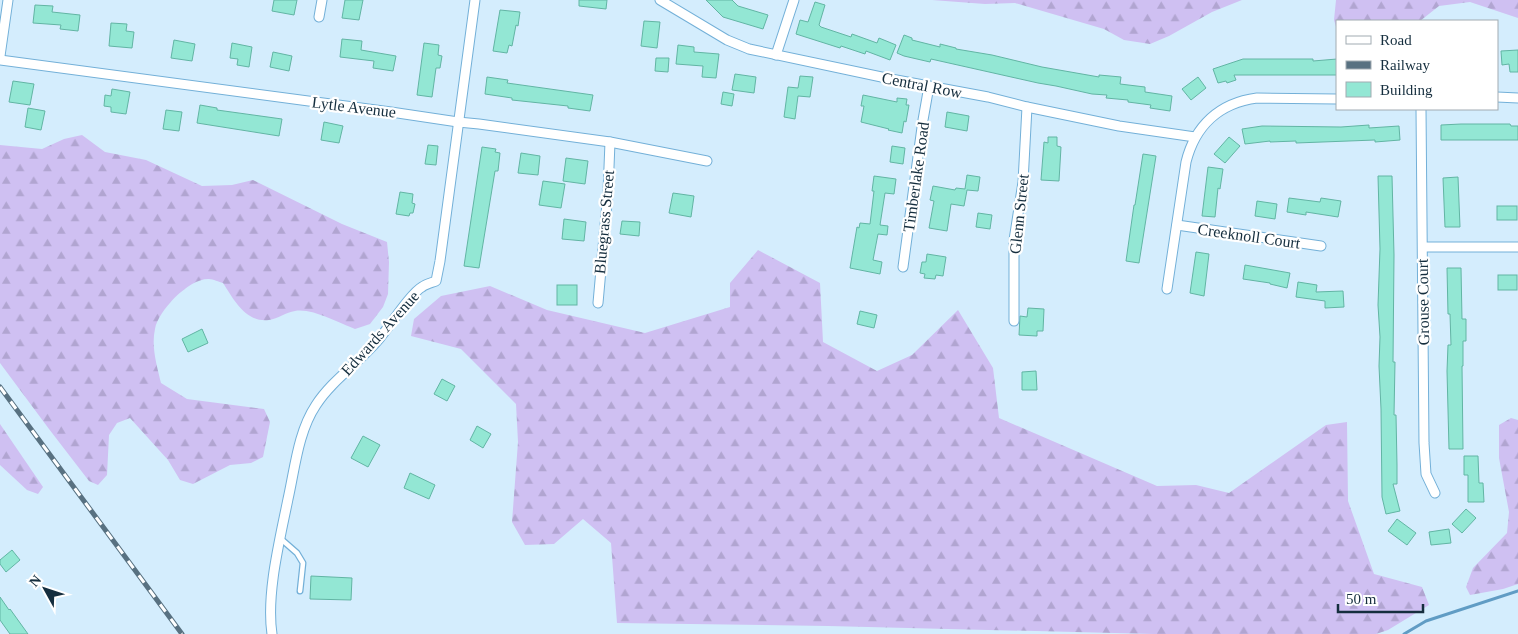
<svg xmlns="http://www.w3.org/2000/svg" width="1518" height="634" viewBox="0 0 1518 634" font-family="'Times New Roman',serif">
<defs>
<pattern id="forest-firs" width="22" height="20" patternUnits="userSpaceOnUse" patternTransform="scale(1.25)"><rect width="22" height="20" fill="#cfc0f2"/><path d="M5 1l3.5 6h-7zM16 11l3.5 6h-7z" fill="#b1a5d1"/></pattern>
</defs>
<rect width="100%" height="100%" fill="#d4edfd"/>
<g fill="url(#forest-firs)">
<polygon points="932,0 1242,0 1212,12 1169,36 1150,44 1124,40 1104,29 1015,3 985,4"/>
<polygon points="1336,0 1518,0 1518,18 1470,2 1439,6 1420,21 1337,21 1337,30 1334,20"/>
<path d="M82,135L105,152L146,160L202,186L232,185L253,180L342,224L387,242L389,262L388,294L383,307L370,324L355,329C339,323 312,308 295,311C286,312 278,319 269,320C246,323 234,300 223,283C219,282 213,279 209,279C189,278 158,311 155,329C151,347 157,366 161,383L187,399L264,409L270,422L263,457L251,463L230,465L193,484L180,480L168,460L130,418L117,423L109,435L107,475L98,485L89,481L49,429L0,363V145L42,149L64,139Z"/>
<polygon points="758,250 820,283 823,342 877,371 912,355 958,310 993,368 999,418 1157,486 1196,485 1229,493 1326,425 1347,422 1348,501 1374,574 1422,587 1429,605 1388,630 1376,634 1154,634 828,626 617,623 611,543 583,519 554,544 525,545 512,522 518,442 516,404 461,349 411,336 414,319 441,296 490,286 547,310 645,333 730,307 730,283"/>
<polygon points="1511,418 1518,420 1518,584 1503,589 1470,595 1466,587 1473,568 1507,533 1509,512 1499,458 1499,425"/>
<polygon points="0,424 43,487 38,494 27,490 0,465"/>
</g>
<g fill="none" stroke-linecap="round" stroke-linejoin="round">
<polyline stroke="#609cc4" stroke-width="3" points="1404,634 1426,621 1518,591"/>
</g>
<g fill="#93e7d4" stroke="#62b5a4">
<polygon points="274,0 297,0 294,15 272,11"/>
<polygon points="345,0 363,0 359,20 342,18"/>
<polygon points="579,0 607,0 606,9 579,6"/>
<polygon points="706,0 732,0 738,6 768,15 763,29 723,17"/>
<polygon points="815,2 825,5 819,25 821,27 851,37 852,34 877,43 879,38 896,45 890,60 866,51 865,54 841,46 840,48 796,34 800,20 808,22"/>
<polygon points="35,5 53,6 52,12 80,15 78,31 60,29 61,25 33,23"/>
<polygon points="500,10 520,12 518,26 516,25 512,46 509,45 507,53 493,51"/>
<polygon points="644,21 660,22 657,48 641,46"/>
<polygon points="111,23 127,24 126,31 134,32 132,48 109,46"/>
<polygon points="904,35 912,38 912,40 940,47 940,44 956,48 956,49 992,55 1042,67 1099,77 1099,75 1121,77 1120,84 1145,87 1145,92 1172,96 1170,111 1150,108 1151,105 1128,102 1128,100 1106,98 1107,95 1092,94 1056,86 1038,83 931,59 930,62 904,56 897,53"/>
<polygon points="342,39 362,41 361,50 396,56 393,71 373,68 374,61 340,57"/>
<polygon points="174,40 195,44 192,61 171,58"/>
<polygon points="232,43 252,47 249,67 237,65 238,59 230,58"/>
<polygon points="424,43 439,45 438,55 442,56 440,68 436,68 432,97 417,95"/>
<polygon points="678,45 694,47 694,52 719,54 716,78 702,77 703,66 676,64"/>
<polygon points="1518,50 1518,72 1510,72 1509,64 1502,65 1501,51"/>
<polygon points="273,52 292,56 289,71 270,67"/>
<polygon points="656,58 669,58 668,72 655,71"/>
<polygon points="1243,59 1313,59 1313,61 1337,59 1337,75 1234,75 1236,80 1227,83 1226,81 1218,83 1213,69"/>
<polygon points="735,74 756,77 754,93 732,90"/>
<polygon points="800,76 813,77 810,97 798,96 795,119 784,117 788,87 798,88"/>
<polygon points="487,77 508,80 507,83 593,95 590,111 568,108 568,106 512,100 512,98 485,94"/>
<polygon points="1198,77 1206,88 1191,100 1182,89"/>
<polygon points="13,81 34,84 30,105 9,102"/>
<polygon points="112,89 130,92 126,114 111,112 111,107 104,106 105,95 111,96"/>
<polygon points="723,92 734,94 732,106 721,104"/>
<polygon points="863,95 897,102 897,98 907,99 906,105 909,105 906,122 904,121 902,133 888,130 889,129 861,122 864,106 861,106"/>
<polygon points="200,105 217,108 217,110 282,119 279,136 197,123"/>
<polygon points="28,108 45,111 41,130 25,127"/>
<polygon points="166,110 182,112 179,131 163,129"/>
<polygon points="947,112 969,116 967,131 945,127"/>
<polygon points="324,122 343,126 339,143 321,140"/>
<polygon points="1461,124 1510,124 1511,126 1518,126 1518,140 1441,140 1441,125"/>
<polygon points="1369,125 1369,128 1399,126 1400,140 1375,142 1375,140 1296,143 1296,141 1270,142 1270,141 1245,144 1242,129 1262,126 1341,127"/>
<polygon points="1048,137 1057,137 1057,146 1061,147 1059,181 1041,180 1044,142 1048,143"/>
<polygon points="1229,137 1240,146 1225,163 1214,154"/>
<polygon points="428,145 438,146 436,165 425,164"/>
<polygon points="892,146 905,148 903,164 890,162"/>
<polygon points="482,147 496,149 495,152 500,153 498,171 495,171 479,268 464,266"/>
<polygon points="521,153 540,156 538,175 518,173"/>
<polygon points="1143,154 1156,156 1139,263 1126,261 1134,205 1135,205"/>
<polygon points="566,158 588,161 585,184 563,181"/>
<polygon points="1208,167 1223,169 1220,189 1218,188 1215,217 1202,216"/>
<polygon points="967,175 980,177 978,191 967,190 964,206 951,204 947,231 929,228 934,201 930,200 933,186 955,190 956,188 965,189"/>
<polygon points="874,176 896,179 894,194 885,193 880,225 888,226 887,235 878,234 873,260 882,262 880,274 850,268 857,227 859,228 860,223 870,224 874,191 872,191"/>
<polygon points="1378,176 1392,176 1394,255 1393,362 1395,362 1394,415 1396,415 1397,465 1397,484 1393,484 1400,511 1386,514 1382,497 1381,409 1379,366 1380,337 1378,305 1380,249"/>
<polygon points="1458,177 1460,227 1445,227 1443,178"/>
<polygon points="543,181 565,184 561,208 539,205"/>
<polygon points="400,192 413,194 412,203 415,204 413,213 410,213 409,216 396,214"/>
<polygon points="673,193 694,196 691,217 669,213"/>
<polygon points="1289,198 1320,202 1321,198 1341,201 1338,217 1306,212 1306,215 1287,212"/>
<polygon points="1257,201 1277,204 1275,219 1255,216"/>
<rect x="1497" y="206" width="20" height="14"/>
<polygon points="978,213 992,215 990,229 976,227"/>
<polygon points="564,219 586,222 584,241 562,239"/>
<polygon points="622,221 640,222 639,236 620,234"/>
<polygon points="1196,252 1209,254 1204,296 1190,293"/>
<polygon points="927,254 946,257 943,276 936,275 935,279 924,278 925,274 920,273 922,262 926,262"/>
<polygon points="1245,265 1290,273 1287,288 1270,284 1270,283 1243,279"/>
<polygon points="1447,268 1461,268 1462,319 1466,319 1466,341 1463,341 1463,366 1462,366 1463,449 1449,449 1447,371 1448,345 1451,345 1450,314 1448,314"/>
<rect x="1498" y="275" width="19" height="15"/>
<polygon points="1298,282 1317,285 1316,292 1343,291 1344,307 1325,308 1325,301 1296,297"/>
<rect x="557" y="285" width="20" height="20"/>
<polygon points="1028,308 1044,309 1043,331 1037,331 1037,336 1019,335 1020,316 1027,317"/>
<polygon points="860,311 877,315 874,328 857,324"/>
<polygon points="202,329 208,343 188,352 182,339"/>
<polygon points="1036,371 1037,390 1022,390 1022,372"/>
<polygon points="442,379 455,386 447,401 434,394"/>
<polygon points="477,426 491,434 483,448 470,440"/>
<polygon points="363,436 380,445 368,467 351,458"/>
<polygon points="1464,456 1478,456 1479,483 1483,483 1484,502 1468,502 1468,475 1464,475"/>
<polygon points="410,473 435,485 429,499 404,488"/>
<polygon points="1466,509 1476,518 1462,533 1452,524"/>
<polygon points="1397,519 1416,533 1407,545 1388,531"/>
<polygon points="1449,529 1451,543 1431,545 1429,532"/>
<polygon points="12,550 20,560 6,572 0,564 0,560"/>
<polygon points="311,576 352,578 351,600 310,599"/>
<polygon points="0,597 9,610 10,609 28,634 10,634 0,620"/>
</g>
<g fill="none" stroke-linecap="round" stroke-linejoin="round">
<defs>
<polyline id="lane" points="281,539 297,553 303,563 300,591"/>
<g id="street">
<polyline points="660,0 727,40 749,49 891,79 988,97 1027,107 1119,126 1195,137"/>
<polyline points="319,17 322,0"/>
<polyline points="776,55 794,0"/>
<polyline points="0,56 8,0"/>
<polyline points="0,60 391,112 458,122 479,124 610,142 707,161"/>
<polyline points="1497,97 1518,98"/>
<polyline points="1421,109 1424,443 1426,474 1435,493"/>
<polyline points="1177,225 1321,246"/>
<polyline points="1423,247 1518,247"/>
<polyline points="903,267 923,120 929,86"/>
<path d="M1167,289L1186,162C1195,126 1219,103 1257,98L1337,99"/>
<polyline points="598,303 608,192 610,142"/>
<polyline points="1014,321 1014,240 1023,182 1027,107"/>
<path d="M272,634C266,594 280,539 288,499C295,468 298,432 316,405C332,380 360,362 379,339C389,327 411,293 422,287C426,284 431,283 436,281L440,261L475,0"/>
</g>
</defs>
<use href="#lane" stroke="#73b0d8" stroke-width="7"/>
<use href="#street" stroke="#73b0d8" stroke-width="11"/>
<use href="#lane" stroke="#fff" stroke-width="4.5"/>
<use href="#street" stroke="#fff" stroke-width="9"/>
<defs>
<polyline id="rail" points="0,387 182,634"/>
</defs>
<use href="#rail" stroke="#587181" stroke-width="5"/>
<use href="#rail" stroke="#fff" stroke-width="3" stroke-dasharray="9" stroke-linecap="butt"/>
</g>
<g text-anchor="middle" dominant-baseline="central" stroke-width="4.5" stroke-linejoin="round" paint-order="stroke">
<g font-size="16" fill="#152e3e" stroke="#fff">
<text transform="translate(922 85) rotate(11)">Central Row</text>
<text transform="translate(354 107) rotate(7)">Lytle Avenue</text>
<text transform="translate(916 177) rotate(-82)">Timberlake Road</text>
<text transform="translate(1019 214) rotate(-84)">Glenn Street</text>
<text transform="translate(604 222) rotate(-85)">Bluegrass Street</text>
<text transform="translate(1249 236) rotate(8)">Creeknoll Court</text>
<text transform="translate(1423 302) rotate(-91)">Grouse Court</text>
<text transform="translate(380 333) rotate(-48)">Edwards Avenue</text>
</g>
</g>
<rect x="1336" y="20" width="162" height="90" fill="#ffffff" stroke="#a1abb2"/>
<rect x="1346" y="36" width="25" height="8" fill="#ffffff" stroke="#a1abb2"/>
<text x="1380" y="45" font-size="15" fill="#152e3e">Road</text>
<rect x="1346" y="61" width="25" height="8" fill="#587181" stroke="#a1abb2"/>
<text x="1380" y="70" font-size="15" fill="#152e3e">Railway</text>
<rect x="1346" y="82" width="25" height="15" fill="#93e7d4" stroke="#a1abb2"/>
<text x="1380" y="95" font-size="15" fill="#152e3e">Building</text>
<g transform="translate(45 589) rotate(310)" stroke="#ffffff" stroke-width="4" paint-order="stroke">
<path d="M0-4L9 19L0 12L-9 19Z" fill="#152e3e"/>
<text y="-8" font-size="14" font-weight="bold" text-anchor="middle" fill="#152e3e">N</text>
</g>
<path d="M1338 604v8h85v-8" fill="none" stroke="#152e3e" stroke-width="2.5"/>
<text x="1346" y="604" font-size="15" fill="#152e3e" stroke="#ffffff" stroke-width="4" paint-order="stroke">50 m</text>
</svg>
